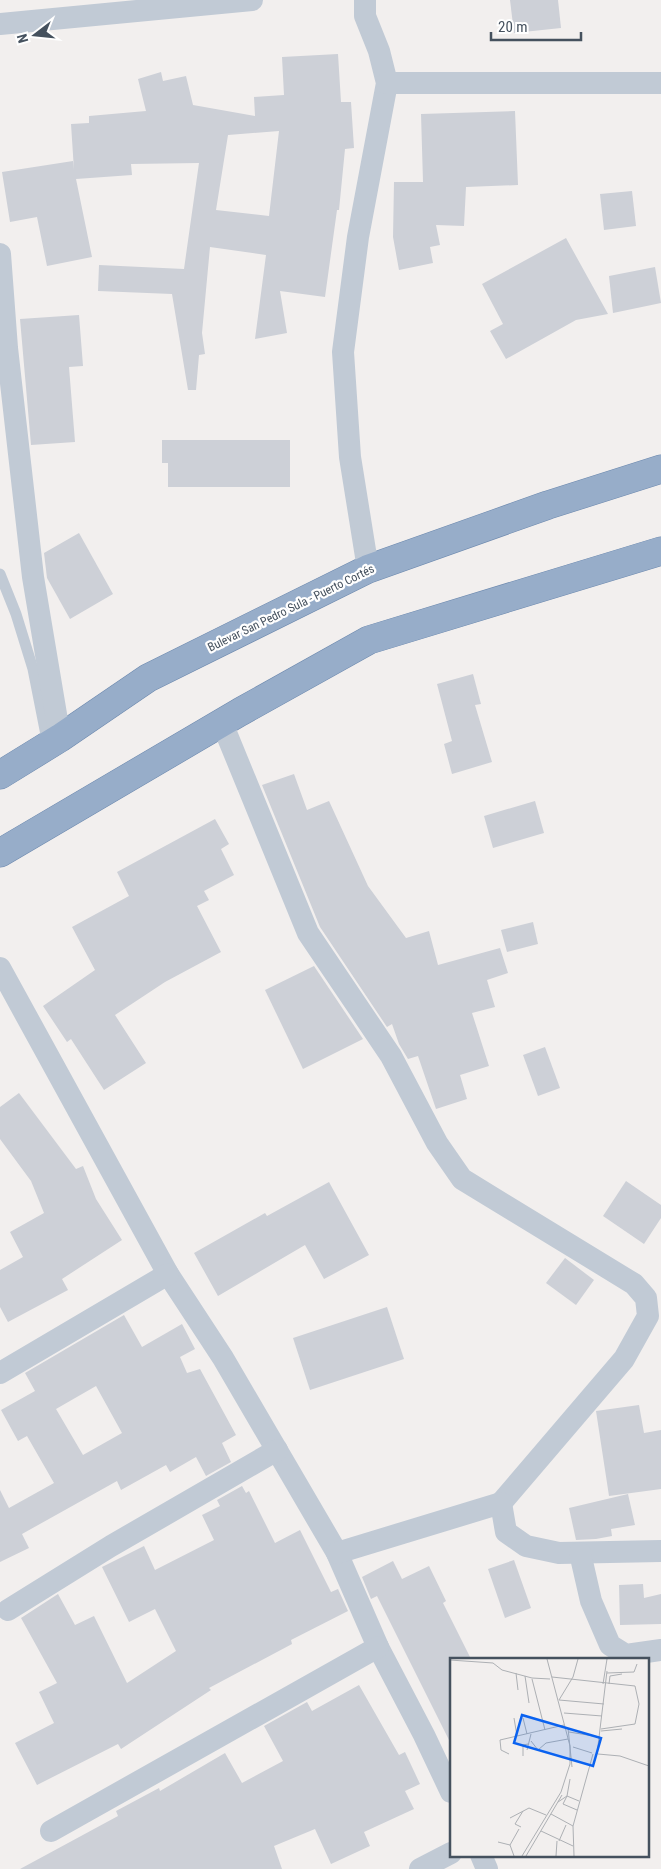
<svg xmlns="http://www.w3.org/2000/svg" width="661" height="1869" viewBox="0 0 661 1869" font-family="'Roboto Condensed',sans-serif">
<rect width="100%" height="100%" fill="#f2efee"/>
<g fill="#cdd0d7" fill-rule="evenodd">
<polygon points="510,0 558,0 561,28 514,33"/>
<path d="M338,54L341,102H351L354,148L345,149L339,210H337L325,297L280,291L287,333L255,339L266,255L210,247L202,333L205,354L199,355L196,390H188L172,294L98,291L99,265L184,269L199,163L131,164L132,175L76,179L92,257L47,266L37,217L10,222L2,172L73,161L74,170L71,124L89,123V116L146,111L138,79L161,72L163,81L186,76L193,105L255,116L254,97L284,95L282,57ZM279,131L269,216L216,210L228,135Z"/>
<polygon points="515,111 518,185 466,187 464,226 436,225 440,245 430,247 433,263 399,270 393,237 394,182 423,182 421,114"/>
<polygon points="632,191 636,226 604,230 600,194"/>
<polygon points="566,238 608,314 576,320 506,359 490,331 503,324 482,284"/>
<polygon points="655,267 661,303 613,313 609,276"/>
<polygon points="79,315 83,366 69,367 75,442 31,445 20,319"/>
<polygon points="162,440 290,440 290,487 168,487 168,463 162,463"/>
<polygon points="79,533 113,594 70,619 47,578 44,553"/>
<polygon points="473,674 481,704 475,705 492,762 452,774 444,744 452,741 437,684"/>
<polygon points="294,774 307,810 329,801 368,886 406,938 429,931 438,965 500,948 508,973 487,980 495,1007 472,1013 489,1066 460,1075 467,1099 436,1109 418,1056 408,1059 399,1044 392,1024 387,1027 320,927 262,785"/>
<polygon points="535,801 544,833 493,848 484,816"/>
<polygon points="215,819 229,844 221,849 234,875 204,891 209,900 197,906 221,952 165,982 115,1015 146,1063 104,1090 71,1039 67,1042 43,1006 95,970 72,927 129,896 117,872"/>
<polygon points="533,922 538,944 507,952 501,930"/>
<polygon points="314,966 363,1039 303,1069 265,990"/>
<polygon points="545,1047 560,1088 538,1096 523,1055"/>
<polygon points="19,1093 76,1169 83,1166 96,1199 122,1240 62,1279 68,1290 8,1322 0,1307 0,1270 23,1257 10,1232 44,1213 31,1181 0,1139 0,1107"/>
<polygon points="626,1181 661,1205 661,1218 644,1244 603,1216"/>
<polygon points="329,1182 369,1255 324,1279 305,1245 218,1296 194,1253 265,1213 267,1216"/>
<polygon points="565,1258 594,1280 576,1305 546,1283"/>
<polygon points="387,1307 404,1359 310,1390 293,1338"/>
<path d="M124,1315L142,1347L182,1324L195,1349L180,1357L187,1373L200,1369L236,1435L222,1443L231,1462L206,1476L196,1457L170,1472L166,1465L121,1490L117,1481L22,1534L29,1548L0,1562V1490L9,1508L54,1483L27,1436L18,1441L1,1410L35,1391L25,1373ZM96,1386L122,1433L83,1455L56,1409Z"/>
<polygon points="639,1405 644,1433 661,1430 661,1489 609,1496 596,1411"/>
<polygon points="242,1486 246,1493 249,1491 275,1543 300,1530 331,1592 338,1589 348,1611 291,1640 292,1644 209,1688 211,1690 121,1749 118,1744 37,1785 15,1743 54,1723 39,1692 57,1683 21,1618 58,1594 75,1625 94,1616 127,1683 176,1651 155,1609 129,1622 102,1567 144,1546 155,1570 214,1540 202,1515 220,1506 217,1500"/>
<polygon points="628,1494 635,1525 611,1529 612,1536 596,1539 576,1540 569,1508"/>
<polygon points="514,1560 531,1608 505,1618 488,1569"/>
<polygon points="393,1561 402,1579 429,1566 446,1601 443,1603 471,1659 451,1659 451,1744 377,1596 371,1599 362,1577"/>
<polygon points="643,1584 644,1598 661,1594 661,1624 620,1625 619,1585"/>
<polygon points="359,1685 399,1755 405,1752 420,1784 405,1791 414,1809 364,1832 370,1846 331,1864 315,1829 274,1846 282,1869 20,1869 118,1816 116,1811 159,1788 160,1791 225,1753 242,1783 283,1761 264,1726 307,1702 312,1711"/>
</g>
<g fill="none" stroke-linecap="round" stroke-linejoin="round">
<defs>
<g id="trunk">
<polyline points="0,775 60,738 148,678 368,569 548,505 661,469"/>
<polyline points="0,853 240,712 369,640 661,551"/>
</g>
</defs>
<use href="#trunk" stroke="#6d89ae" stroke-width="29"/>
<polyline stroke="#c1cad5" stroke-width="11" points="0,574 16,614 33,669 48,745"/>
<g stroke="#c1cad5" stroke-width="22">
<polyline points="365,0 365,16 379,51 387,83 358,237 343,352 350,457 368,569"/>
<polyline points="0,24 252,0"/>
<polyline points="387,83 661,83"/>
<polyline points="0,254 7,348 33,577 60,738"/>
<polyline points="222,723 308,933 391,1056 437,1143 462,1179 634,1284 646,1298 648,1316 624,1359 501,1503"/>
<polyline points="0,968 168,1274 223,1358 337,1553 378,1647 424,1735 451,1792"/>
<polyline points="0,1373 168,1274"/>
<polyline points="337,1553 501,1503 506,1532 526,1546 559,1553 661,1551"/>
<polyline points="580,1553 591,1601 610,1645 626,1655 661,1650"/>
<polyline points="8,1610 111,1546 277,1450"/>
<polyline points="51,1831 378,1647"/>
<polyline points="481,1855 487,1869"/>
<polyline points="420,1869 451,1853"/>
</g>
<use href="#trunk" stroke="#97adc9" stroke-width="28"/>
</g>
<g text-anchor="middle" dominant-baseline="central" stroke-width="4.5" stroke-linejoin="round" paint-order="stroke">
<g font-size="12" fill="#45515e" stroke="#fff">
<text transform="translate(291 608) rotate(-26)">Bulevar San Pedro Sula - Puerto Cortés</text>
</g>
</g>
<g transform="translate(450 1658)">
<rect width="199" height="199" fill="#f2efee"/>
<path fill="none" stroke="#adb0b4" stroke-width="1" d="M0,2L43,5L52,12L82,20L100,21M66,15L68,32M157,15L184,14L187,6M75,18L79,45M102,19L185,28L189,46L185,66L151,71M82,21L95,72M153,26L157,1M159,26L160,18L172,16M109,42L123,19L128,1M109,42L154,46M114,55L152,58M64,60L67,78M73,60L77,76M118,70L122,109M151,73L172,71M119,74L150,79M81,83L88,92L96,85L118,81M123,89L142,95M77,92L81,76M59,96L51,92L50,82L114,67M147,96L157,13M148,96L170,98L199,108M73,98V87L78,86M120,121L117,138L129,143M108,144L117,138L113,146L127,152M101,156L123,168M60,160L79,150L96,157M71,169L65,166L73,153M91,173L123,188M109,183L116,167M48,184L60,187L64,198M60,187L69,171M72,198L111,134L120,106V88L97,1M76,198L112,137M106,198L107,183M124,198L123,168L143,96"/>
<path fill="#0a62f0" fill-opacity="0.15" stroke="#0a62f0" stroke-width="2.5" d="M72,57L151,80L143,108L64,85Z"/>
<rect width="199" height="199" fill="none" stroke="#45515e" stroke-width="2.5"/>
</g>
<g transform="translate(35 35) rotate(254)" stroke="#ffffff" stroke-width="4" paint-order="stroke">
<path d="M0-4L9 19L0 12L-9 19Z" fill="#45515e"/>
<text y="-8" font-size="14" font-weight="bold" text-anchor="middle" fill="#45515e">N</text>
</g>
<path d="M491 32v8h90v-8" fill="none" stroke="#45515e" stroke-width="2.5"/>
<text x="498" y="32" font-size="15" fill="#45515e" stroke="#ffffff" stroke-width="4" paint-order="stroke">20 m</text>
</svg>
